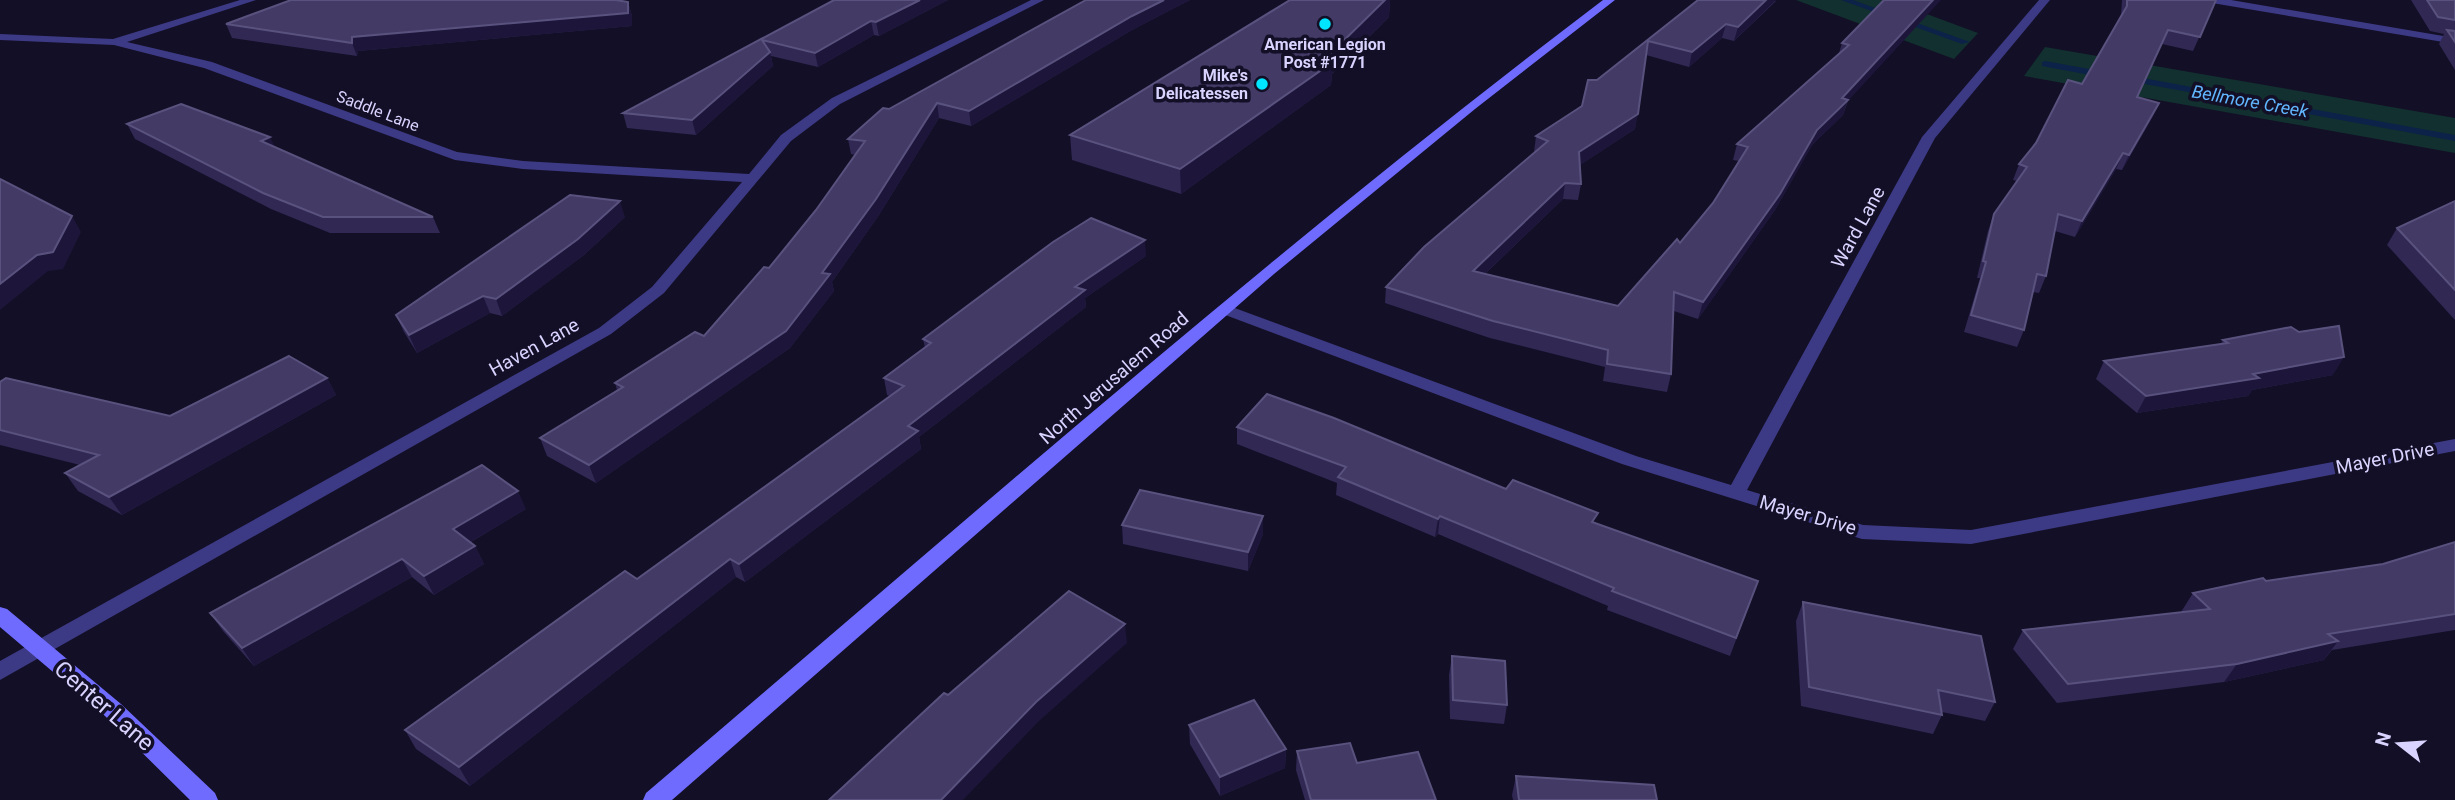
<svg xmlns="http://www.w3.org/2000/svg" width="2455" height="800" viewBox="0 0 2455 800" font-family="Roboto,sans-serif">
<rect width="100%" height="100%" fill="#130f26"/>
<g fill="#12302f">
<polygon points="1796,0 1889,0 1978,33 1954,59"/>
<polygon points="2045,47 2455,118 2455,153 2024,76"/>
</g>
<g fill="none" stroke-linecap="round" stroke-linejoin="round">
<g fill="#0c2248" fill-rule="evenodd">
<polygon points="1841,0 1853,0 1970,42 1962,44"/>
<polygon points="2045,61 2106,72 2111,75 2106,78 2042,66 2042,62"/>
<polygon points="2126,75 2455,135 2455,141 2123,80 2121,78"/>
</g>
<g fill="#3d3a85" fill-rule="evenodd">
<polygon points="240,0 256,0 127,42 212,62 457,152 523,161 749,174 781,135 832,98 1031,0 1044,0 840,104 791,141 664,293 611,334 0,680 0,661 599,328 652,287 742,182 523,169 455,160 204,68 114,45 0,40 0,34 113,39"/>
<polygon points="2039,0 2050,0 1935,138 1747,490 1863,525 1971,530 2455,439 2455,451 1971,544 1862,539 1622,464 1220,313 1218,310 1226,305 1232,307 1636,456 1731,485 1922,137"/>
<polygon points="2207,0 2231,0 2455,38 2455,44 2212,3"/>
</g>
<g fill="#6f6bff" fill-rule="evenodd">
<path d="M1603,0H1615L1475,109L1274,274L672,800H643L646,793C962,524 1273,250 1603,0Z"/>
<polygon points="0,607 7,609 121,704 215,793 218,800 190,800 105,716 0,627"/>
</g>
</g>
<g fill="#312854">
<polygon points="834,0 948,0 879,36 874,35 818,67 771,56 773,66 696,135 627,128 623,113"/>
<polygon points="1086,0 1190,0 1132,30 971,126 939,118 879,215 832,282 834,291 790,348 596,483 547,456 540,438 617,390 615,383 704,336 769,268 816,210 855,155 851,154 848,139 889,109"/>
<polygon points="1290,0 1390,0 1389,17 1332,74 1331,85 1181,194 1072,160 1070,135"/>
<polygon points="1698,0 1776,1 1734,41 1722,38 1689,67 1646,55 1635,129 1580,165 1581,184 1578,200 1563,199 1485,274 1618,306 1680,243 1713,203 1739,161 1733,160 1737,144 1839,53 1842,43 1884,0 1843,115 1812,145 1775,210 1698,319 1674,311 1671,374 1667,392 1603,381 1605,367 1490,338 1385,303 1386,287 1535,152 1534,152 1536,136 1582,106 1597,80"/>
<polygon points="2122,0 2216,0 2193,51 2162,44 2137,97 2159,103 2152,118 2122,170 2116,169 2075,237 2055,231 2046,276 2039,293 2033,292 2024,330 2017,347 1964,332 1980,278 1977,278 1988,231 1994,214 2017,181 2013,180 2019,164 2082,84 2121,15"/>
<polygon points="2411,0 2455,0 2455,70 2439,44 2444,34 2430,31"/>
<polygon points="628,2 632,16 632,26 358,51 357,56 232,38 226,24"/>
<polygon points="127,124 275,147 433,217 440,233 330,233 271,209 135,139"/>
<polygon points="2455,201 2455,320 2387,245 2397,228"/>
<polygon points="625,217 584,255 502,316 490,313 417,353 404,332 396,315"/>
<polygon points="1146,256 1085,298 1086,307 919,437 921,449 745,582 736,577 470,786 416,749 405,730 637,579 890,396 887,395 884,378 925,348 923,339"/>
<polygon points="2223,340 2333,375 2252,390 2248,396 2137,413 2096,379 2104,361 2221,344"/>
<polygon points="327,378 336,395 122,515 78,491 65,473 80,465 0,445 0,382 170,416"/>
<polygon points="1237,427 1506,489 1595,523 1758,581 1730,656 1607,610 1608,606 1438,534 1435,537 1336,495 1337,483 1237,444"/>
<polygon points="526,509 471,542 475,546 484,564 434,595 412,577 254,666 223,631 210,613"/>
<polygon points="1122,525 1263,534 1248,571 1123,544"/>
<polygon points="2455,542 2455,630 2332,650 2324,660 2224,682 2057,703 2013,649 2023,630 2181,612 2193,593 2383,564"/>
<polygon points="1803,602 1995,702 1985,721 1942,712 1942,715 1933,734 1801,706 1796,621"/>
<polygon points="1452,656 1507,705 1504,724 1450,719 1449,675"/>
<polygon points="1189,725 1286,749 1285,768 1220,796 1190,744"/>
<polygon points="1297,751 1357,763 1436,800 1305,800 1296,770"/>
<polygon points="1516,776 1657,800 1513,800 1512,795"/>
</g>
<g fill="#1d163a">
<polygon points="920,0 948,0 879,36 876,22"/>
<polygon points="1164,0 1190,0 1132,30 971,126 969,111 1132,16"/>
<polygon points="1385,0 1390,0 1389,17 1332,74 1331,85 1181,194 1180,169 1324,60"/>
<polygon points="1766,0 1776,0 1734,41 1738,27"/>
<polygon points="1933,0 1941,0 1847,102 1843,115 1812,145 1775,210 1698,319 1703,302 1817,130 1842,98"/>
<polygon points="628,2 632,16 632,26 358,51 357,56 352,43 352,37"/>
<polygon points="871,21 874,35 818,67 815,53"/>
<polygon points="1726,24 1722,38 1689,67 1692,52"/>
<polygon points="770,52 773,66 696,135 692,120"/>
<polygon points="937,103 939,118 879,215 832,282 834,291 790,348 596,483 589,465 822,273"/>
<polygon points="2159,103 2152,118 2122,170 2129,155"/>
<polygon points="1638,114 1635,129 1577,167 1579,152"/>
<polygon points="270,137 278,153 261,141"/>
<polygon points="2123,153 2116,169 2075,237 2082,221"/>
<polygon points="1565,183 1563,199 1470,288 1473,271"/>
<polygon points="620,201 625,217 584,255 502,316 496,299"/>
<polygon points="72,216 81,232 63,269 48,271 0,310 0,284"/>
<polygon points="1145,240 1146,256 1085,298 1086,307 919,437 921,449 745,582 739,564 1075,287"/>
<polygon points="483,296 490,313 417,353 409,335"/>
<polygon points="2344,357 2333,375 2252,390 2248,396 2137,413 2146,396"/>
<polygon points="327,378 336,395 122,515 109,497"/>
<polygon points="518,491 526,509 462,547 453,529"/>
<polygon points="1263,516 1263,534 1248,571 1248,552"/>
<polygon points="1440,516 1438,534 1435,537 1438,519"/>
<polygon points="475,546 484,564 434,595 424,576"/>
<polygon points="402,559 412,577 254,666 242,648"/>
<polygon points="730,559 736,577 470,786 459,767"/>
<polygon points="1125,624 1127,643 1039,721 963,800 941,800 1036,702"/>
<polygon points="2338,641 2324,660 2224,682 2237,664"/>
<polygon points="1286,749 1285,768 1220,796 1220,777"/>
</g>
<g fill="#433a66" stroke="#5a527e" stroke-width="2">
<polygon points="291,0 616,0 628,2 628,13 352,37 352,43 226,24"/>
<polygon points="834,0 920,0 876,22 871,21 815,53 762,40 770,52 692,120 623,113"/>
<polygon points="1086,0 1164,0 1132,16 969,111 937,103 876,199 822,273 830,274 786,331 589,465 540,438 623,387 615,383 695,332 704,336 764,267 769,268 816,210 865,141 848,139 883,108 889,109"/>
<polygon points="1290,0 1385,0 1324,60 1333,62 1180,169 1070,135"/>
<polygon points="1698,0 1766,0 1738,27 1726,24 1692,52 1648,41 1638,114 1579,152 1581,184 1565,183 1473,271 1618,306 1677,239 1680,243 1713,203 1748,147 1737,144 1849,45 1842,43 1884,0 1933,0 1842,98 1848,100 1817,130 1780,194 1703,302 1674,292 1671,374 1607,364 1608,350 1493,321 1386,287 1424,247 1548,141 1536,136 1582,106 1588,80 1597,80"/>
<polygon points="2127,0 2216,0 2200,37 2168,30 2137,97 2159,103 2129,155 2123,153 2082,221 2058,214 2046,276 2037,274 2024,330 1971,315 1986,262 1983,261 1994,214 2027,167 2019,164 2036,143 2068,80 2082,84 2127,6"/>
<polygon points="2427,0 2455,0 2455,20 2438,17"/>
<polygon points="2447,30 2455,31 2455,42"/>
<polygon points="181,104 270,137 261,141 433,217 323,217 263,193 127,124"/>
<polygon points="0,179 72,216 53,252 37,255 0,284"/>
<polygon points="570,195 620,201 578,239 496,299 483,296 409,335 396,315"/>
<polygon points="2455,201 2455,290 2397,228"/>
<polygon points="1091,218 1145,240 1075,287 1085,290 908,426 918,431 739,564 730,559 459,767 405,730 625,571 637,579 904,386 884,378 931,343 923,339 1053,242"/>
<polygon points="2339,326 2344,357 2253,374 2259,378 2146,396 2104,361 2228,343 2223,340 2291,327 2299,332"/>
<polygon points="289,356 327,378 109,497 65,473 99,455 0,430 0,382 6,378 170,416"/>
<polygon points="1267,394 1334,418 1506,489 1513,480 1598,513 1592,522 1758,581 1736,638 1612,591 1614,588 1440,516 1438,519 1338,477 1346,467 1237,427"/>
<polygon points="482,465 518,491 453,529 475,546 424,576 402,559 242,648 210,613"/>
<polygon points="1140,490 1263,516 1248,552 1122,525"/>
<polygon points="2455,542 2455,614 2328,634 2338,641 2237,664 2068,684 2023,630 2210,609 2193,593 2263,578 2266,581 2383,564"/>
<polygon points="1069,591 1125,624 1036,702 941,800 829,800 944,693 948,695"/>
<polygon points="1803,602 1981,636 1995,702 1938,690 1942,715 1809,687"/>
<polygon points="1452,656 1505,661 1507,705 1453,700"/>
<polygon points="1254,700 1286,749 1220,777 1189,725"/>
<polygon points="1350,743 1357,763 1418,752 1436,800 1311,800 1297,751"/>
<polygon points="1516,776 1654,785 1657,800 1519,800"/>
</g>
<g fill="#00e5ff" stroke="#130f26" stroke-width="2.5">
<circle cx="1325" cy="24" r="7"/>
<circle cx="1262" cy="84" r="7"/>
</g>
<g text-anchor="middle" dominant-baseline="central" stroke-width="7" stroke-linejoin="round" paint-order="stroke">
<g font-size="16" font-weight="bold" fill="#d9d4ff" stroke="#130f26">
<text x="1325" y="44">American Legion<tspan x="1325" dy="18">Post #1771</tspan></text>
<text x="1248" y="75" text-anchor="end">Mike's<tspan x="1248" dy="18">Delicatessen</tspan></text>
</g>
<g font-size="16" fill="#d9d4ff" stroke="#130f26">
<text transform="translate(378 111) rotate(21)">Saddle Lane</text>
</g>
<g font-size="18" font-style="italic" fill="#62b6ff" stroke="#130f26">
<text transform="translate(2250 101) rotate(10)">Bellmore Creek</text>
</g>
<g font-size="19" fill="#d9d4ff" stroke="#130f26">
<text transform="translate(1858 227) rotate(-61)">Ward Lane</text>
<text transform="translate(534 347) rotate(-29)">Haven Lane</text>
<text transform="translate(1114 378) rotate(-41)">North Jerusalem Road</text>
<text transform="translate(2385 458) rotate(-11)">Mayer Drive</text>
<text transform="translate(1808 515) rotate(16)">Mayer Drive</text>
</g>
<g font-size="23" fill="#d9d4ff" stroke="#130f26">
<text transform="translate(104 706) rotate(41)">Center Lane</text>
</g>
</g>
<g transform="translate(2399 744) rotate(287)" stroke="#130f26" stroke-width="5" paint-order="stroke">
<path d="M0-5L12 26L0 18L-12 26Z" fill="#d9d4ff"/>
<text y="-10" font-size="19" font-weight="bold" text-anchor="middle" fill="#d9d4ff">N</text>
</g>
</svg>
